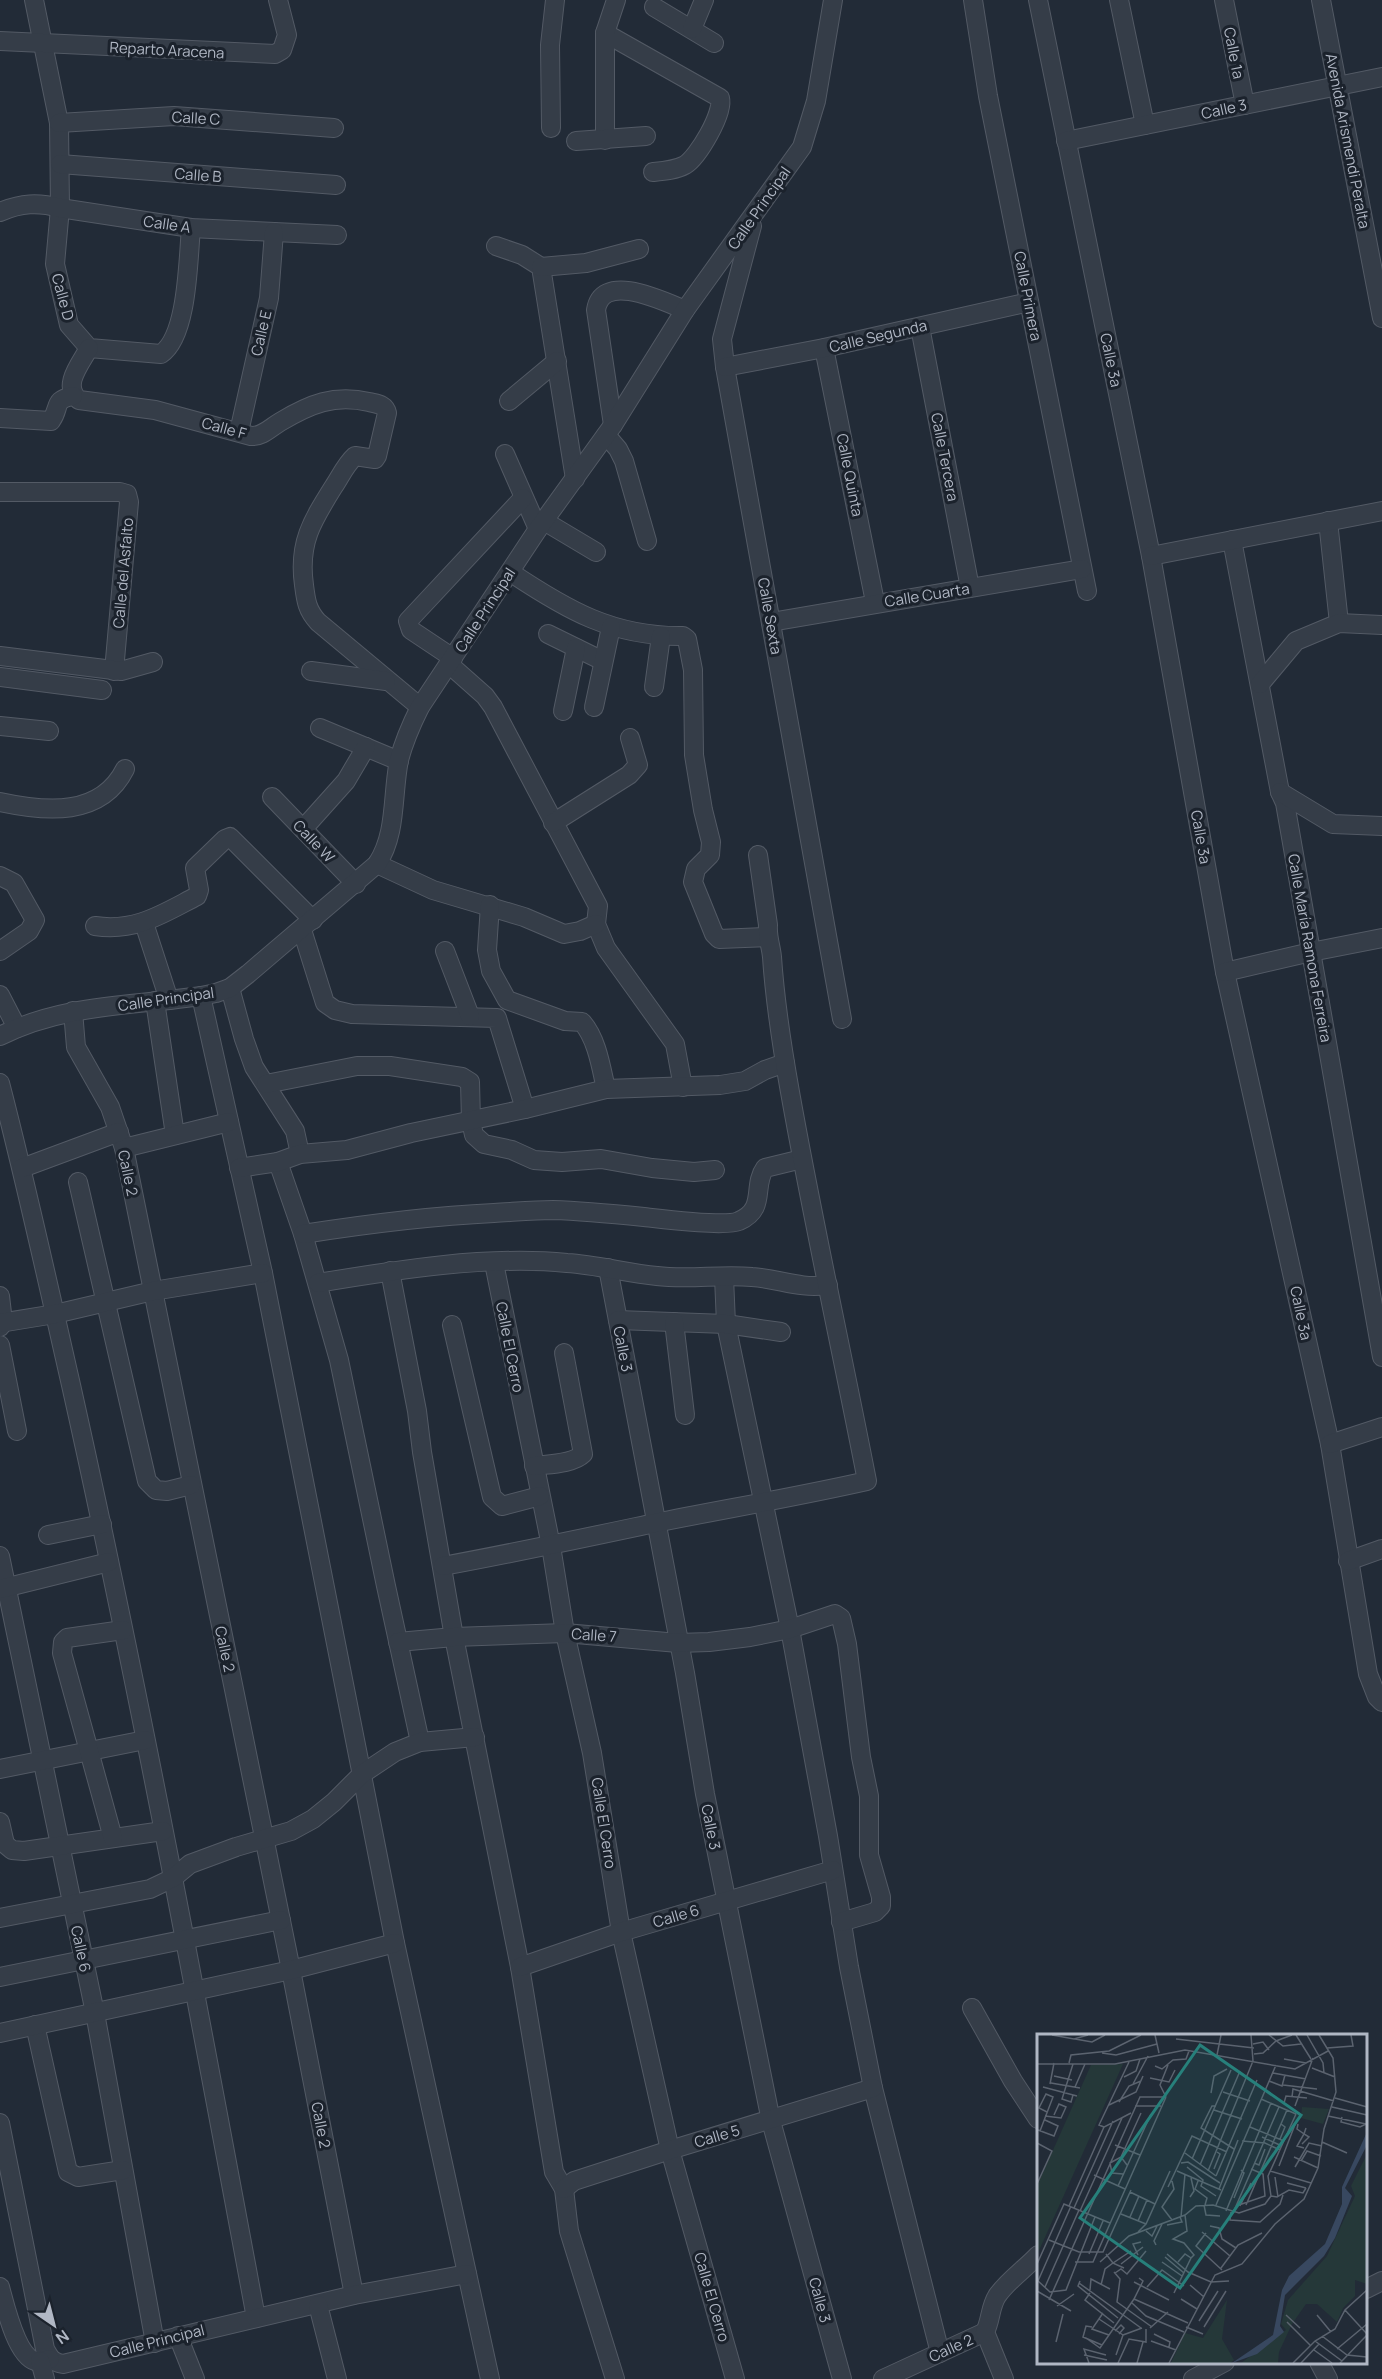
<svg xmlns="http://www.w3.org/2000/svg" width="1382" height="2379" viewBox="0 0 1382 2379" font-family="Manrope,sans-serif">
<rect width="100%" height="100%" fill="#222b37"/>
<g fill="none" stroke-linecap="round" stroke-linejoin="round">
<defs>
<g id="minor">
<path d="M34,0L59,123L60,208L55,264L69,325L89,348L161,354C188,336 188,259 191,228"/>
<polyline points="973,0 988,96 1087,591"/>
<polyline points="1038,0 1151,556 1225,972 1330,1444 1368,1674 1377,1697 1382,1702"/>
<polyline points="1119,0 1145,125"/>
<polyline points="1224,0 1245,105"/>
<polyline points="1321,0 1382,318"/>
<polyline points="654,7 714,43"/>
<polyline points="692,29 704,0"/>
<path d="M605,33L720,98C724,113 698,157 685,165C676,170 664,171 653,172"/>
<polyline points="0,41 275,54 282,50 287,35 278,0"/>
<polyline points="59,123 174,116 334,128"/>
<polyline points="551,128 550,45 555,0"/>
<polyline points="605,140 605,33 616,0"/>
<polyline points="576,141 646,136"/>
<polyline points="1066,141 1382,77"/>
<polyline points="60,164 336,185"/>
<path d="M0,212C21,203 38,202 60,208L191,228L337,235"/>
<polyline points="752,226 722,339 725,367 842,1019"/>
<polyline points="496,246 522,255 541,267 575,479"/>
<polyline points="541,267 586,263 639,249"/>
<polyline points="920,327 970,588"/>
<path d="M89,348C81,363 61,386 79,400L155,410L251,436C262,437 270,428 280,422C310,404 334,394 369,402C377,404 385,404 387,413L377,456L375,459L355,456C346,464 340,477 334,486C312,521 298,543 304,585C306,601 307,610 318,622L420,707"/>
<polyline points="824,348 875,602"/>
<polyline points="725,367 824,348 1029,302"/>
<polyline points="509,401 557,361"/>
<path d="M0,418L51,421C61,407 52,400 73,396"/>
<path d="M613,425L596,310C602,271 663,301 685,310"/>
<polyline points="239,432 269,298 274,232"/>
<polyline points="606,435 618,449 624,461 647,541"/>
<polyline points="505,454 538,529"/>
<polyline points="0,492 120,492 127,494 129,502 114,671"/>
<polyline points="544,521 596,552"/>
<polyline points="1328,521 1339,623"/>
<polyline points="1232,540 1280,792 1285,803 1382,1357"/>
<polyline points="1151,556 1382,511"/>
<path d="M510,572C567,610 613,637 683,636L687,639L693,670L694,755L703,810L711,842L710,855L696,869L693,882L714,934L719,939L767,937"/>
<polyline points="771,622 1082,569"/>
<polyline points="548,634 603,661"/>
<polyline points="0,656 121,671 153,662"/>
<polyline points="453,658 411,630 408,621 523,498"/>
<polyline points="450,665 485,696 493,707 598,906 596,924 606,948 675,1044 683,1087"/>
<polyline points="311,671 386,681"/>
<polyline points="0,677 102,690"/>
<polyline points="1260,684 1296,641 1339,623 1382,625"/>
<polyline points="654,687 661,636"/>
<polyline points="594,707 611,627"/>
<polyline points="563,711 576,648"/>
<polyline points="0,726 49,731"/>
<polyline points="320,728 399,761"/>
<polyline points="1280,792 1333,824 1382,826"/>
<polyline points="272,797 356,884"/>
<path d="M0,802C46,812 101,817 125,769"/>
<polyline points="553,823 629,775 638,765 630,738"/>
<polyline points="303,829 346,781 366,747"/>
<polyline points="377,864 433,890 524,917 564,934 580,931 596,924"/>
<path d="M490,905L487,950L491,971L507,1000L565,1021L582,1022C597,1039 601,1067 606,1089"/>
<polyline points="144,923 169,1000"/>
<path d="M95,926C136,932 162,914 197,896L199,890L195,868L225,839L230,837L313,920"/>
<polyline points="302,930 325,1003 335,1010 352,1014 497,1018 525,1109"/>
<polyline points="0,951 29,931 35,920 14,883 0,876"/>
<polyline points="445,951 470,1016"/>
<polyline points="1225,972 1311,952 1382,938"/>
<polyline points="230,988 244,1039 254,1067 295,1131 300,1154"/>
<polyline points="0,995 17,1028"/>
<polyline points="201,996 263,1273 395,1943 490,2379"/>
<polyline points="155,1001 175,1135"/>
<polyline points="73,1011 76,1047 110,1107 124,1148 291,1970 354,2295"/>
<path d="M0,1036C63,1004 132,1006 201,996L216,993L230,988L248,974L377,864C397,834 392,795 399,760C404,741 411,725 420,707L538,529L613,425L685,310L802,147L816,101L833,0"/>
<path d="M0,1083C26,1183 48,1284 71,1385C140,1694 198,2006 256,2318"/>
<polyline points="266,1084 357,1066 390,1066 462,1077 470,1082 471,1121 474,1135 484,1144 512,1150 534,1160 562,1162 601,1159 652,1168 694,1172 715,1170"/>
<polyline points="124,1148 229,1122"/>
<polyline points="278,1162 303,1234 339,1360 386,1586 420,1742"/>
<polyline points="22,1168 119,1132"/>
<polyline points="239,1168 278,1162 300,1154 347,1150 411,1133 525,1109 606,1089 720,1085 745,1081 765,1070 785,1063"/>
<polyline points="78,1182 147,1481 156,1490 167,1491 191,1485"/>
<path d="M303,1234C367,1224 430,1216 494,1213C513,1212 534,1210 553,1210C584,1211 614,1214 644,1217C662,1219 726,1227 739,1221C767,1209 752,1186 765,1168L802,1159"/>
<polyline points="494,1263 551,1546 565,1633 592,1753 621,1932 670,2150 735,2379"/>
<polyline points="608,1268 685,1673 705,1794 771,2121 842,2379"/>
<polyline points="390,1271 417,1411 422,1452 454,1637 520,1967 554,2172 564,2189 569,2231 615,2379"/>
<polyline points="724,1277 726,1324 790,1629 828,1836 849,1967 873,2088 940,2353"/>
<path d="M318,1283C396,1270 488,1255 567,1263C597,1265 627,1273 657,1276C689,1280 720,1274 752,1277C781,1279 798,1289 828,1285"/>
<polyline points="0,1296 3,1322 0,1327"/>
<polyline points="618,1320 726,1324 781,1332"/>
<polyline points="674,1322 685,1415"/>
<polyline points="0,1323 55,1314 153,1291 263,1273"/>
<polyline points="452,1325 492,1497 502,1506 540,1496"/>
<polyline points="0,1345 17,1431"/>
<polyline points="1330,1444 1382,1427"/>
<path d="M534,1466C548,1464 573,1464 583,1454L564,1353"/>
<polyline points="48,1535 102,1524"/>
<polyline points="0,1556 95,2013 155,2343"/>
<polyline points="1348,1561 1382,1549"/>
<path d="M443,1566C514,1553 584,1538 655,1523C725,1509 796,1497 867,1481C842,1352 813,1222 790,1092C782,1047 775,1002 772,957C771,946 767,937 768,925L758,855"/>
<polyline points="0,1589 109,1562"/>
<polyline points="398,1642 454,1637 565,1633 678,1643 709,1642 750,1637 790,1629 835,1614 841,1618 847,1644 861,1757 869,1796 869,1855 881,1897 881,1906 875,1912 841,1922"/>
<polyline points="0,1769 145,1740"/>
<polyline points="0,1822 5,1844 12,1850 24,1851 163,1831"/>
<polyline points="113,1838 62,1653 63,1642 67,1638 123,1630"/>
<polyline points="0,1918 150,1889 173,1878 190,1864 236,1847 291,1831 313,1819 334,1802 362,1774 395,1752 420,1742 475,1737"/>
<polyline points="520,1967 621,1932 833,1870"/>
<polyline points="0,1977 281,1920"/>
<polyline points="972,2008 1013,2081 1038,2119"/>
<polyline points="35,2025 68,2172 78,2177 123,2170"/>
<polyline points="0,2033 291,1970 395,1943"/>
<path d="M0,2123L45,2349C50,2358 52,2362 63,2364L354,2295L467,2274"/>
<polyline points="564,2189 574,2181 670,2150 873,2088"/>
<path d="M0,2287C5,2305 16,2355 35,2361C40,2362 45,2360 50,2359"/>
<polyline points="1366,2289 1382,2281"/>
<polyline points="318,2305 337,2379"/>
<polyline points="178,2336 195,2379"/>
<polyline points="40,2361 45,2379"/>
<polyline points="1319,2362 1328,2379"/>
<polyline points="883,2379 985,2332"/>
<path d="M1004,2379L985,2332C991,2320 990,2307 997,2296C1008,2280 1025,2269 1038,2255"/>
<polyline points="1193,2379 1225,2362"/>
</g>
</defs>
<use href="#minor" stroke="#535a65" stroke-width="20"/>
<use href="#minor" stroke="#353d48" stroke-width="18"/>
</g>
<g text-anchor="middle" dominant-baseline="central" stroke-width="6" stroke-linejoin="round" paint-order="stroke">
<g font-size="15" fill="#b0b7c4" stroke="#1b222c">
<text transform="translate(167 50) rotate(3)">Reparto Aracena</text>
<text transform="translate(1234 53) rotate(79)">Calle 1a</text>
<text transform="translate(1224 109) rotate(-12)">Calle 3</text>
<text transform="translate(196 118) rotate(3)">Calle C</text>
<text transform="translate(1348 141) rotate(79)">Avenida Arismendi Peralta</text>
<text transform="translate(198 175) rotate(4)">Calle B</text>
<text transform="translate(759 208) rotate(-55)">Calle Principal</text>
<text transform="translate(167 224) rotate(8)">Calle A</text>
<text transform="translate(1028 296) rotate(79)">Calle Primera</text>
<text transform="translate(63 297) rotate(75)">Calle D</text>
<text transform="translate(261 333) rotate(-77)">Calle E</text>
<text transform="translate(878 336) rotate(-13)">Calle Segunda</text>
<text transform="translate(1111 360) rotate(78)">Calle 3a</text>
<text transform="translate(224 428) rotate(15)">Calle F</text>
<text transform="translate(945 457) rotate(79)">Calle Tercera</text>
<text transform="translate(850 475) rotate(79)">Calle Quinta</text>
<text transform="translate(123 573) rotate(-85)">Calle del Asfalto</text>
<text transform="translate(927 595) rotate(-9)">Calle Cuarta</text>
<text transform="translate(485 610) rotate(-57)">Calle Principal</text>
<text transform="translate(770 616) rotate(80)">Calle Sexta</text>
<text transform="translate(1201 837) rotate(80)">Calle 3a</text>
<text transform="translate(314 841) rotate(46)">Calle W</text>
<text transform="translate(1310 948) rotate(80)">Calle María Ramona Ferreira</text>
<text transform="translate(166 999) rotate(-8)">Calle Principal</text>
<text transform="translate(128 1173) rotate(78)">Calle 2</text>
<text transform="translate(1301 1313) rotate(78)">Calle 3a</text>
<text transform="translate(510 1347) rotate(79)">Calle El Cerro</text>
<text transform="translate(623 1349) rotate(79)">Calle 3</text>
<text transform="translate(594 1635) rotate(4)">Calle 7</text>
<text transform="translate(225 1649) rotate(78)">Calle 2</text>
<text transform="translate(604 1823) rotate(81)">Calle El Cerro</text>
<text transform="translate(711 1827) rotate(79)">Calle 3</text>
<text transform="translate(676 1916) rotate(-16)">Calle 6</text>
<text transform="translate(81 1949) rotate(78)">Calle 6</text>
<text transform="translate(321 2125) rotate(79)">Calle 2</text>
<text transform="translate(717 2136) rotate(-16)">Calle 5</text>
<text transform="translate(712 2297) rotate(74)">Calle El Cerro</text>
<text transform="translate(820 2300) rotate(75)">Calle 3</text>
<text transform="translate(157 2341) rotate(-14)">Calle Principal</text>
<text transform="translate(951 2348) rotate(-24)">Calle 2</text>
</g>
</g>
<g transform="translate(1037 2034)">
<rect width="330" height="330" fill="#222b37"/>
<path d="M86,30L45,121L0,221V152L54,31Z" fill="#253839"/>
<path d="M265,73L292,75L286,90L264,84ZM330,120V250L318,246V262L306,274L300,288L280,270H269L255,290L242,318L241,329H204L249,296L244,290L251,266L290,222L318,162L314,152ZM190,266L185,305L197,326L193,329H134L148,299L166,304Z" fill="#253839"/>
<path d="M330,98V111L308,154L315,162L298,204L287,222L248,261L243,292L247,298L220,320L195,329L236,301L245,256L252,242L288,210L305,170V153Z" fill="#384860"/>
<path fill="none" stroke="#5b636f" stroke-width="1.5" d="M15,1L37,5L51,1M118,1L122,19M232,1L246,12L264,10M259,1L274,25M270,1L286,29L287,39M38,5L55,8L68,1M139,5L217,14M216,10L226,8L232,16M290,14L316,12L314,1M65,19L79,21L120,10M217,20L226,19L239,7L255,1M180,21L184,1M247,25L269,29M32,29L34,21L72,17L104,1M0,30H78L148,16L258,35L291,17M118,32L125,35L136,26L149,25L152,17M275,34L298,43M236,39L269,45M17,42L35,46M87,43L99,37L103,25M113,44L132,48L138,36M232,47L245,52L248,41M14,49L43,54M13,50L17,29M96,50L111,22M246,51L280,55M6,53L40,62M38,53L48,30M186,58L213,67M174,59L177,42L190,35M36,61L34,68L25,65L36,30M129,63L123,51L131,31M255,63L256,55L297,67M298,64L330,73M224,65L259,80M82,68L92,52L104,47M247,69L249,62L270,64M72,71L99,58L106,42M98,72H124M179,72H175L164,94L197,115M258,72L276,24M295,73L330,81M177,76L205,85M8,82L24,84L29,73L22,70L17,81M291,82L329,90M305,83L304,88L323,93L329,90M261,90L260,95L267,100L260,112L267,114M67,93L62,91L92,28M213,93L247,107M1,96L17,102L21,92L8,86M3,97L16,63L9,60L2,74L10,78M225,103L245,112M243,105L248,93L244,90M205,107L228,109L243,116M285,108L310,119M0,109L15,117L0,150M265,110L272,103L267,100L269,94M78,111L103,121M148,119L179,142M84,123L104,79M257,123L281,134M155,125L194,36M264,127L270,117L284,122M144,129L151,128L183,149M217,129L222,131L228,115M163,131L203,37M242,132L259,88M150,133L166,146L164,152L179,162M258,133L272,109L285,112M177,135L183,120L180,118M140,137L184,156M171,137L216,27L214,1M233,137L274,149M86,140L75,139L73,129L84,123L90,131M57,141L88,155M179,142L220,46M238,143L241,163M135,147L137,155L125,173L135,186M161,147L158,155L170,164L168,171M250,149L269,154M81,152L114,80M131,153L155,102L190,118M182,155L201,106M93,158L118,170M234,162L240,163L252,156L266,159L269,154M153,163L157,157L154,144M197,164L207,139L204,136M167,171L169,181L183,182M179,171L239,31M209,171L250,76M32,172L67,93L94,79M199,172L228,162L226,140L214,135M203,172L214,149M37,174L76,87M43,177L85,84M189,177L234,69M194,178L193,186L223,188L243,170L246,161M196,179L242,73M84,180L109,190M148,181L150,197L136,205L147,209L157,221L154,224M93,183L102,162M144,183L148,140M101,187L110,166M130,191L145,188L143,183M173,192L182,194L185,205L199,214M109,197L115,202L120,192M101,198L109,190L133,137M165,198L193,222M169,199L159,212L185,236M12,206L42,218H66L94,156M119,211L117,207L125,190M52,220L66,187M69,220L76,229L94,217M130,220L151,238L174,248L192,247M101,221L96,210L104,208M128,223L147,239M38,228H56L129,63M63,228L92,202L148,181L159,172L176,171L202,179L228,170L234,162L231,142L259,80M125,228L145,242M0,230L27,170L73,189M84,230L106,213M184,234L201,211L225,199M77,238L83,245L80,268L115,293M78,239L84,235L90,240L109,217M0,246L13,258L29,256L58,183M1,247L34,172M43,247L41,252L81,284M97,248L132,266M42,249L104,294M64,251L68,235L76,229L87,234M153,251L167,263M8,253L42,176M110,253L125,236L147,252M53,256L54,245L73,255M0,257L34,277M53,259L48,266L77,289M137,259L154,224L148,220L141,228M97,265L151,289M144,265L160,275M12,266L103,63H129M95,269L109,282L147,298M20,272L37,260M308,276L330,300M66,279L55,295L72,301M249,281L263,294M280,281L294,298M62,285L86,301M162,287L181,257M250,288L273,311M55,293L49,292L46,303L65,311M149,293L166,300M167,293L189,257M113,294L131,278M78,297L84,291L87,294L82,300M117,300L133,308L132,313M86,301L105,294M285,302L310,321L330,323M49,304L63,314L97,265L106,247L102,244M114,307L139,316M278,307L305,327M19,308L26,280M300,315L330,290M277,316L295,329M47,321L70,326M79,321L86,301M52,329L47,315L69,321M81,329L92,305L109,308V295M100,329L106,308M132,329L178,241L205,230L238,190L267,165L281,134L287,95L299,58L296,24L282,1M256,329L278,307L298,295L308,276L330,256M264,329L282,310M303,329L330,301"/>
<path fill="#27807b" fill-opacity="0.15" stroke="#27807b" stroke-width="3" d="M163,11L264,81L143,254L43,184Z"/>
<rect width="330" height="330" fill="none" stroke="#b0b7c4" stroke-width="3"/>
</g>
<g transform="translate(54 2325) rotate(145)" stroke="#1b222c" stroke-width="4.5" paint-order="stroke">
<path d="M0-4.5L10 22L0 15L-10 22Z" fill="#b0b7c4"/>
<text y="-9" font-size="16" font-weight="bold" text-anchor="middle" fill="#b0b7c4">N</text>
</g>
</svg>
